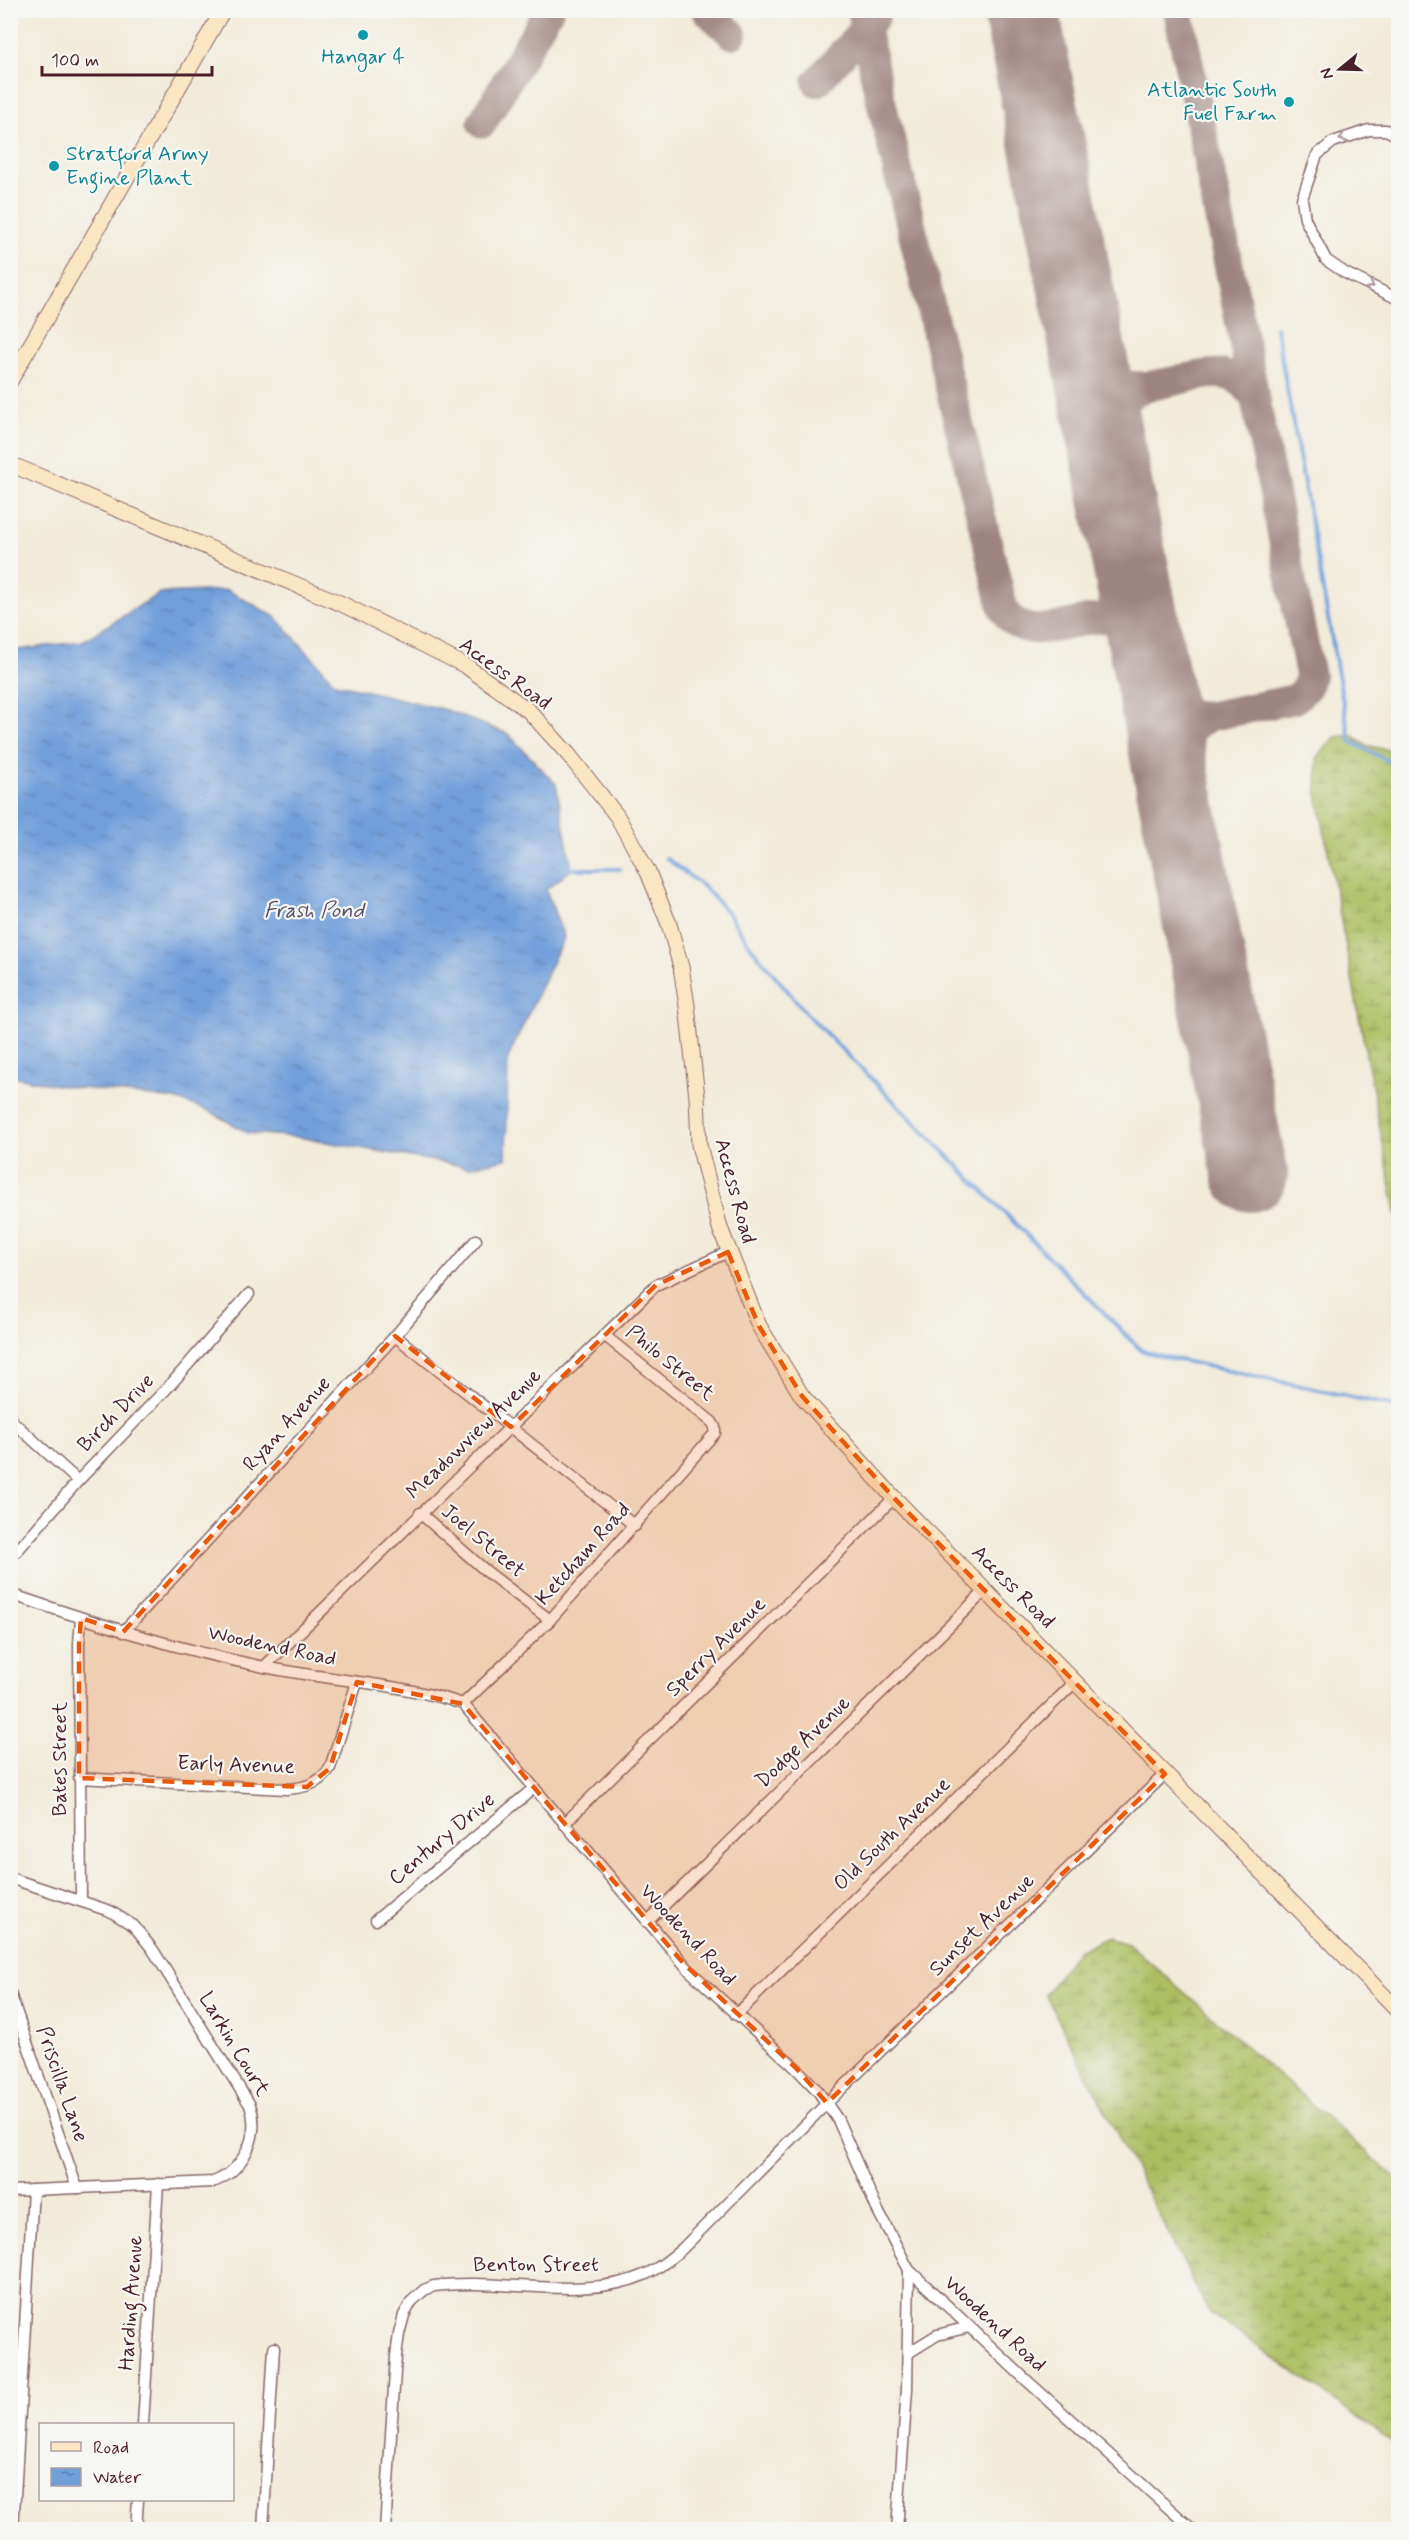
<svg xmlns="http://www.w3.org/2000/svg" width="1409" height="2540" viewBox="0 0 1409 2540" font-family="Mynerve,sans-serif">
<defs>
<pattern id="wetland-marsh" width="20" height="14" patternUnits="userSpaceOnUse" patternTransform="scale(1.5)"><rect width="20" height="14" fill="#acbe61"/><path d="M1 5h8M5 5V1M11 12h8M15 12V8" fill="none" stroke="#8e9a50"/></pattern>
<pattern id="water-ripples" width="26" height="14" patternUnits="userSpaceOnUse" patternTransform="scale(1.5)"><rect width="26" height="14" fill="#719fda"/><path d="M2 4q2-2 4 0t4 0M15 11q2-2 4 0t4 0" fill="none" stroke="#5f81b1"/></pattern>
</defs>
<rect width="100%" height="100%" fill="#f6f6f2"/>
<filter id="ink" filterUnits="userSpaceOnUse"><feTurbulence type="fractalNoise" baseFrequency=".0167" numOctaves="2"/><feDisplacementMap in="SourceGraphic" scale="12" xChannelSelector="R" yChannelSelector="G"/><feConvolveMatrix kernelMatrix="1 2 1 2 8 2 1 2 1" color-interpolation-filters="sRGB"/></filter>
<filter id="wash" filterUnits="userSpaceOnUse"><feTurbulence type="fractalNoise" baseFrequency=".008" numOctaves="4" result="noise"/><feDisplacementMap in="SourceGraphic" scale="24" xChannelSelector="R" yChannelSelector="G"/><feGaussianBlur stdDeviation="1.35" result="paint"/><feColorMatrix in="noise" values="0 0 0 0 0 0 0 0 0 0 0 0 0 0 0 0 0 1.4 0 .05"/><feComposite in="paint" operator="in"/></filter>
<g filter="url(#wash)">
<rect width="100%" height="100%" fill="#f2ebda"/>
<g fill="url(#wetland-marsh)" stroke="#7b6e46" stroke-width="1.5">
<polygon points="1353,735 1365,745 1398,752 1398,1224 1317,793 1317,758 1335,737"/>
<polygon points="1107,1937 1128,1943 1398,2180 1398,2446 1209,2312 1045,1994 1076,1952"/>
</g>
<polygon fill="url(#water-ripples)" stroke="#5e5f82" stroke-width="1.5" points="227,590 276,617 335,683 446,710 508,734 556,784 572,869 546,890 564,937 508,1058 506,1159 468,1167 298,1137 248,1133 209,1111 175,1099 56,1085 17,1077 11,1070 11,651 83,641 160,593"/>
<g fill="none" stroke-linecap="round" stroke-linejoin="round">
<g stroke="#719fda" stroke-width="4">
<polyline points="1276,327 1350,741 1398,766"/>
<polyline points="666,858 705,888 728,913 751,947 807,1014 1141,1350 1165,1357 1398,1407"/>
<polyline points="572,869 620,869"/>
</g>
<g stroke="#9e8582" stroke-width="30">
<polyline points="706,10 732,34"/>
<path d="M862,10L876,80L1003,608C1029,657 1087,603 1125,623C1135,628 1141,638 1147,647"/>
<polyline points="817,82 875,17"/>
<polyline points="482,123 549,10"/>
<path d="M1086,342C1089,349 1092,357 1096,363C1139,427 1222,331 1256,401"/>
<path d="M1107,446C1110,416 1116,400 1145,387"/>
<path d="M1103,618C1125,605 1127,599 1132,575"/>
<polyline points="1153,680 1167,700 1175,707 1194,715 1211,716 1295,699 1307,687 1310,675 1178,10"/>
<path d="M1171,771C1177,744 1185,728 1211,716"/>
</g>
<polyline stroke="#9e8582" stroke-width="76" points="1021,10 1250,1174"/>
</g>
</g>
<g filter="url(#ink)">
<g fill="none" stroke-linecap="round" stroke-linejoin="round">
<defs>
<g id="street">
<polyline points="1398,136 1386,130 1369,130 1333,142 1317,155 1302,199 1305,219 1326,260 1345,273 1398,299"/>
<polyline points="395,1336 635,1526"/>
<polyline points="10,1419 78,1481"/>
<polyline points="420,1513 486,1571 550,1620"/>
<polyline points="10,1559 78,1481 172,1383 249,1294"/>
<path d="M10,1594C96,1623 181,1651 270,1668C334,1681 401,1683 463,1704L690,1971L796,2068L818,2091L838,2120L877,2209L909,2270L1024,2378L1193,2530"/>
<polyline points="123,1632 395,1336 476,1240"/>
<polyline points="264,1667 656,1285 728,1252"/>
<polyline points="463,1704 550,1620 715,1433 715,1427 712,1422 604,1335"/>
<path d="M79,1778L286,1789C305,1788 319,1784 330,1768L357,1682"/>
<polyline points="564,1824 894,1498"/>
<path d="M10,1878L110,1911L134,1926L153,1950L250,2105C261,2136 243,2171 213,2182L10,2191"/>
<polyline points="81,1900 79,1644 81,1618"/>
<polyline points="376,1920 534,1788"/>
<polyline points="647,1922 986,1590"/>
<polyline points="10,1993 77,2188"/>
<polyline points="736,2015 1076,1681"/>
<polyline points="908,2353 937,2335 969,2327"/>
<polyline points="143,2424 158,2184"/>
<polyline points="13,2530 33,2190"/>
<polyline points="136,2530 138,2500"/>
<polyline points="263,2530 274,2348"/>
<path d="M385,2530L396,2356L399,2334L404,2315L412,2301L424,2290L434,2286C501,2277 581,2302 644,2275C658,2269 670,2259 682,2249L827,2103L1165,1774"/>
<polyline points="897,2530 907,2389 909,2270"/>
</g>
<g id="secondary">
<polyline points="10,381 223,10"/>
<polyline points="10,464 342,604 466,666 529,711 568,754 617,816 648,872 669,924 681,967 687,1006 697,1097 699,1145 720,1228 759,1326 802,1396 894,1498 1398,2010"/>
</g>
</defs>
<use href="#street" stroke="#856668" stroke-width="13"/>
<use href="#secondary" stroke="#856668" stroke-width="17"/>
<use href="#street" stroke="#fff" stroke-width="10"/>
<use href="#secondary" stroke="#fbe6c4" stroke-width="15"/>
</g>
<defs><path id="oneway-chevron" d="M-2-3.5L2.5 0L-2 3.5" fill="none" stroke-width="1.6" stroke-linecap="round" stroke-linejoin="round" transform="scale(1.5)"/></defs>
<g stroke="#ae9aa0">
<use href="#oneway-chevron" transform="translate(1343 138) rotate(160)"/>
<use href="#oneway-chevron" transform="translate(1370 285) rotate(26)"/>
</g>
</g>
<path fill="#e8590c" fill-opacity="0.2" stroke="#e8590c" stroke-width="4.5" stroke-dasharray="12 8" stroke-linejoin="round" d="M728,1252L759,1326L802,1396L894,1498L1165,1774L827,2103L796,2068L684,1964L463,1704L357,1682L330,1768L307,1787L79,1778V1644L81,1618L123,1632L395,1336L511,1427L656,1285Z"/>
<g fill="#0f9aa8" stroke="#f6f6f2" stroke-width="2">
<circle cx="363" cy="35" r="6"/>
<circle cx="1289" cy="102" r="6"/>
<circle cx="54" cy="166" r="6"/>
</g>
<g text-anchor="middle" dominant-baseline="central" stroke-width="4.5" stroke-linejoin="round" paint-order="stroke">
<g font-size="21" fill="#0d838f" stroke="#f6f6f2">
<text x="363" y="57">Hangar 4</text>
<text x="1277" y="90" text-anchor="end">Atlantic South<tspan x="1277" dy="24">Fuel Farm</tspan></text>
<text x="66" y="154" text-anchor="start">Stratford Army<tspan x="66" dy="24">Engine Plant</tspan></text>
</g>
<g font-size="21" fill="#4a1f2b" stroke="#f6f6f2">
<text transform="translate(505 674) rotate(36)">Access Road</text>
<text transform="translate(735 1191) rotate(75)">Access Road</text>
<text transform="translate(670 1363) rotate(39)">Philo Street</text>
<text transform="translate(116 1413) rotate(-46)">Birch Drive</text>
<text transform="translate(287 1424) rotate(-48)">Ryan Avenue</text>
<text transform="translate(474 1434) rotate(-44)">Meadowview Avenue</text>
<text transform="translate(483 1541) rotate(40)">Joel Street</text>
<text transform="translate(583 1554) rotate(-48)">Ketcham Road</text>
<text transform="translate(1013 1587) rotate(45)">Access Road</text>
<text transform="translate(272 1646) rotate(12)">Woodend Road</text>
<text transform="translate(716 1647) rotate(-45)">Sperry Avenue</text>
<text transform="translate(803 1742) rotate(-44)">Dodge Avenue</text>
<text transform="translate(60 1759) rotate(-90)">Bates Street</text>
<text transform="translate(236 1765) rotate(2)">Early Avenue</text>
<text transform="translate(892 1834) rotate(-44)">Old South Avenue</text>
<text transform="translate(442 1839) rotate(-40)">Century Drive</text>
<text transform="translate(982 1925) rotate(-44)">Sunset Avenue</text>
<text transform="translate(688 1935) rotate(47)">Woodend Road</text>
<text transform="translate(234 2044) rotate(59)">Larkin Court</text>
<text transform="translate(62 2084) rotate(71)">Priscilla Lane</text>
<text x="536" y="2265">Benton Street</text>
<text transform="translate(131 2303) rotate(-86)">Harding Avenue</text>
<text transform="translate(995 2324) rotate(43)">Woodend Road</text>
</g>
<g font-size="22" font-style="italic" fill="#5a5271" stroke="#f6f6f2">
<text x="314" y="911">Frash Pond</text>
</g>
</g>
<rect width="1409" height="2540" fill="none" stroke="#f6f6f2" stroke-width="36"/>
<rect x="39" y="2423" width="195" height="78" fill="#f6f6f2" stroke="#b1a0a2" stroke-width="1.5"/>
<rect x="51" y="2442" width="30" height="9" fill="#fbe6c4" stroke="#b1a0a2" stroke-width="1.5"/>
<text x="93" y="2453" font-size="18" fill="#4a1f2b">Road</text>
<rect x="51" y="2468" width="30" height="18" fill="url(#water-ripples)" stroke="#b1a0a2" stroke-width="1.5"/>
<text x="93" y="2483" font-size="18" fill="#4a1f2b">Water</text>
<g transform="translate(1340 69) rotate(251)" stroke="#f6f6f2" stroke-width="4.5" paint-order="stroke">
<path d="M0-4.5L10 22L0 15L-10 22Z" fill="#4a1f2b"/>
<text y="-9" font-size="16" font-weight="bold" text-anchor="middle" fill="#4a1f2b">N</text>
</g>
<path d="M42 66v9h170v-9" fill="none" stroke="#4a1f2b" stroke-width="3"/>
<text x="51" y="66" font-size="18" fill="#4a1f2b" stroke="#f6f6f2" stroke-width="4.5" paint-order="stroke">100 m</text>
</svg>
